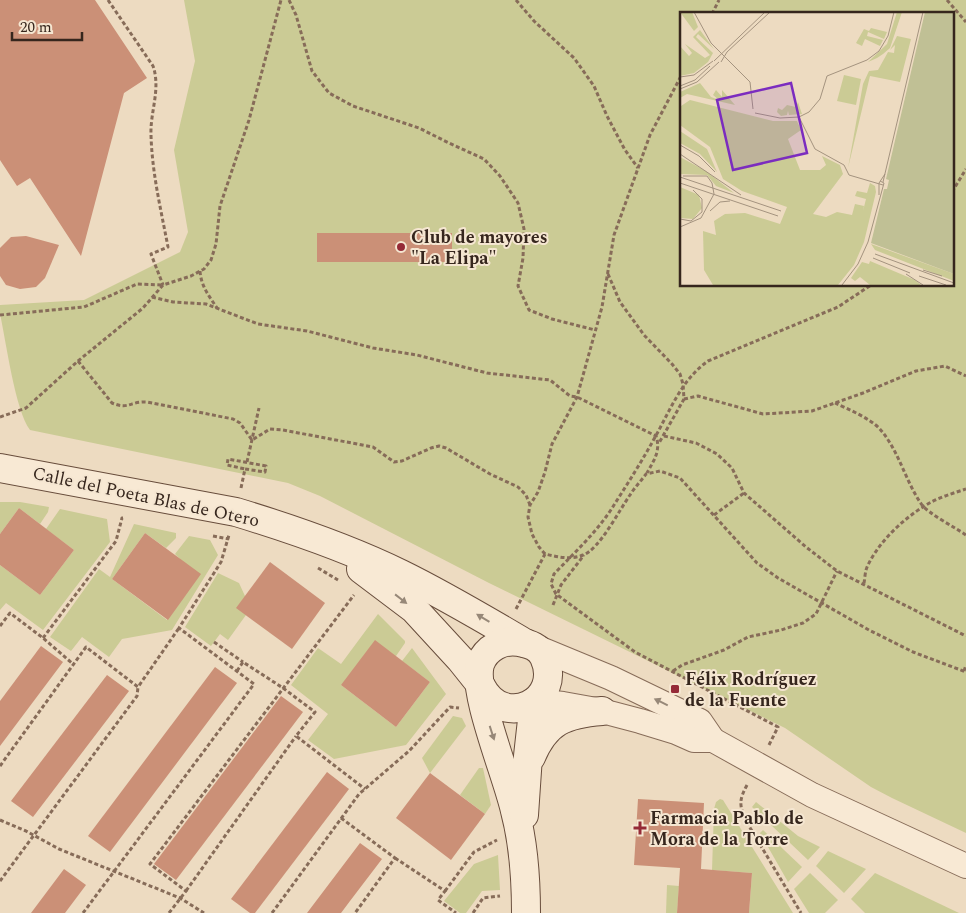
<svg xmlns="http://www.w3.org/2000/svg" width="966" height="913" viewBox="0 0 966 913" font-family="Spectral,serif">
<rect width="100%" height="100%" fill="#eddbc1"/>
<g fill="#cbcb95" fill-rule="evenodd">
<path d="M184,0H966V833L892,798L871,787L785,728L489,583L320,496L288,483L30,430C15,410 6,341 0,314V305L84,300L180,252L188,232L174,150L195,61ZM681,14H952V285H681Z"/>
<polygon points="0,502 20,502 49,507 48,512 40,524 19,508 0,534"/>
<polygon points="60,509 107,519 110,542 43,630 6,603 0,610 0,565 40,595 74,550 46,529"/>
<polygon points="134,524 176,533 176,538 166,548 145,533 112,579 167,620 180,559 175,554 189,536 210,540 218,555 172,630 122,639 109,657 82,637 71,651 50,637 99,569 110,577"/>
<polygon points="218,573 239,583 245,596 246,615 228,640 220,634 211,646 185,627"/>
<polygon points="378,614 405,641 405,643 396,656 341,685 396,727 430,682 402,661 412,648 446,694 406,745 334,759 308,740 328,714 291,685 318,648 341,664"/>
<polygon points="453,716 462,718 466,726 430,773 422,758"/>
<polygon points="479,768 483,768 491,805 485,814 460,795"/>
<polygon points="720,799 723,800 793,913 749,913 752,873 712,870 714,809 716,802"/>
<polygon points="756,802 798,836 820,847 808,860 752,807"/>
<polygon points="763,830 802,867 788,882 760,833"/>
<polygon points="828,851 866,869 844,893 816,866"/>
<polygon points="498,855 500,890 482,891 466,913 460,913 444,901 474,864"/>
<polygon points="810,873 838,900 825,913 809,913 794,889"/>
<polygon points="875,873 959,913 865,913 851,899"/>
<polygon points="667,885 679,886 677,913 666,913"/>
</g>
<g fill="#cb9077">
<polygon points="0,0 95,0 147,78 124,93 81,256 30,178 17,186 0,160"/>
<rect x="317" y="233" width="135" height="29"/>
<polygon points="26,236 59,245 45,278 36,287 20,289 6,285 0,276 0,248 11,237"/>
<polygon points="19,508 74,550 40,595 0,565 0,534"/>
<polygon points="145,533 201,574 168,620 112,579"/>
<polygon points="270,562 325,603 292,649 236,608"/>
<polygon points="375,640 430,682 396,727 341,685"/>
<polygon points="41,646 63,662 0,746 0,701"/>
<polygon points="215,667 237,683 110,852 88,836"/>
<polygon points="107,675 129,691 33,817 11,801"/>
<polygon points="281,696 303,712 176,880 154,864"/>
<polygon points="327,772 349,789 255,913 250,913 231,899"/>
<polygon points="430,773 485,814 451,860 396,818"/>
<polygon points="638,799 704,803 701,869 752,873 749,913 677,913 680,868 634,865"/>
<polygon points="360,843 382,859 350,901 341,913 307,913"/>
<polygon points="64,869 86,885 65,913 31,913"/>
</g>
<g fill="none" stroke-linecap="round" stroke-linejoin="round">
<defs>
<g id="street">
<polyline points="536,647 611,678 700,721 713,740"/>
<polyline points="535,701 563,704 602,711 640,721 676,732 694,740 713,740 812,795 966,866"/>
</g>
<g id="secondary">
<path d="M0,468L236,512C292,529 348,548 401,574C444,595 484,619 525,643"/>
<polyline points="361,569 414,609 460,659 480,684"/>
<path d="M481,686C504,731 564,701 544,657C539,647 530,644 519,642C503,639 486,648 480,664C472,693 508,778 515,811C524,845 526,878 526,913"/>
<path d="M531,757C546,721 565,714 602,711"/>
<polyline points="524,815 528,756 534,702"/>
</g>
</defs>
<use href="#street" stroke="#876c59" stroke-width="26"/>
<use href="#secondary" stroke="#684d3c" stroke-width="30"/>
<g stroke="#876c59" stroke-width="3" stroke-dasharray="4 2.5" stroke-linecap="butt">
<path d="M108,0L153,66C161,89 150,112 151,135C152,173 161,210 168,247L151,254L163,285"/>
<polyline points="289,0 296,15 312,71 329,93 353,106 419,128 449,143 484,159 500,176 518,203 524,229 523,258 518,286 529,310 552,319 595,330"/>
<polyline points="516,0 534,21 574,58 594,86 607,116 625,150 638,168"/>
<polyline points="947,0 966,22"/>
<polyline points="712,14 719,0"/>
<polyline points="952,192 966,169"/>
<path d="M200,271C201,286 209,296 217,308"/>
<polyline points="608,274 620,302 644,335 672,364 680,374 683,384 684,399 659,443"/>
<path d="M152,297L173,302L206,304L258,324L307,331L373,348L417,355L487,373L550,380L570,396L577,397L656,436C661,451 654,460 647,473"/>
<polyline points="0,315 84,307 137,284 163,285"/>
<path d="M78,361L112,403C129,410 130,401 147,402L233,419L240,423L252,440L270,429L283,430L373,447L394,462L402,461L431,448L439,446L446,448L490,474L518,487L526,495L530,505"/>
<polyline points="684,399 698,396 763,414 812,411 863,393 916,371 945,366 966,376"/>
<path d="M835,403C848,409 869,418 879,428C899,450 905,481 922,505C929,514 956,528 966,535"/>
<polyline points="0,417 26,408 78,361 143,308 163,285 191,276 204,269 211,260 216,244 220,206 249,120 281,0"/>
<polyline points="664,436 696,443 717,454 732,468 744,493 806,547 837,571 966,636"/>
<polyline points="247,462 259,408"/>
<polyline points="241,488 245,469 265,472 266,466 228,459 227,465 245,469"/>
<polyline points="714,515 744,493"/>
<polyline points="213,536 229,539"/>
<polyline points="545,554 539,547 532,534 528,517 530,505 538,492 545,472 552,444 577,397 602,307 614,235 650,135 681,76"/>
<polyline points="318,568 338,580"/>
<path d="M864,583C865,578 865,570 868,565C879,542 902,520 923,507C936,498 951,494 966,489"/>
<polyline points="553,605 561,585 584,555"/>
<path d="M516,609L545,554C557,557 571,560 583,555C599,550 620,509 630,495C635,487 641,481 646,474L660,471L680,478L757,563L778,578L869,630L913,652L966,672"/>
<polyline points="0,626 10,613 43,638 73,664"/>
<polyline points="43,638 116,541 122,518 123,518"/>
<polyline points="214,642 243,662"/>
<polyline points="237,671 243,662 283,688 315,712 296,736 365,789"/>
<polyline points="673,671 682,665 724,650 748,637 781,630 803,623 816,614 837,571"/>
<polyline points="964,671 966,665"/>
<path d="M769,745L778,727L635,652L556,594L551,584L554,574C575,552 598,531 614,505C628,483 642,461 654,439C670,411 681,380 708,361L838,307L871,285"/>
<polyline points="0,766 86,647 138,687 179,628"/>
<path d="M747,785C739,800 739,805 746,821L801,913"/>
<polyline points="341,818 395,858 355,913"/>
<polyline points="0,820 26,831 59,849 180,898 204,913"/>
<polyline points="395,858 445,891 438,900 456,913"/>
<polyline points="0,881 137,696 138,687"/>
<polyline points="186,891 296,736"/>
<polyline points="445,891 474,852 497,840"/>
<polyline points="83,913 254,684 179,628 221,562 229,535"/>
<polyline points="169,913 186,891 150,864 354,595"/>
<polyline points="272,913 359,794 409,751 450,707 459,708"/>
<polyline points="473,913 483,898 500,896"/>
</g>
<use href="#street" stroke="#f8e9d4" stroke-width="24"/>
<use href="#secondary" stroke="#f8e9d4" stroke-width="28"/>
</g>
<defs><path id="oneway-solid" d="M-6-.8H1V-3.2L6.5 0L1 3.2V.8H-6Z" transform="scale(1.25)"/></defs>
<g fill="#978878">
<use href="#oneway-solid" transform="translate(401 599) rotate(38)"/>
<use href="#oneway-solid" transform="translate(483 618) rotate(-149)"/>
<use href="#oneway-solid" transform="translate(661 702) rotate(-154)"/>
<use href="#oneway-solid" transform="translate(492 733) rotate(72)"/>
</g>
<g fill="#952a37" stroke="#f5e6d1" stroke-width="2">
<circle cx="401" cy="247" r="5"/>
<rect x="670" y="684" width="10" height="10" rx="2.5"/>
<path d="M637.5 820.5h5v5h5v5h-5v5h-5v-5h-5v-5h5z"/>
</g>
<g text-anchor="middle" dominant-baseline="central" stroke-width="4" stroke-linejoin="round" paint-order="stroke">
<g font-size="18" font-weight="bold" fill="#36261d" stroke="#f5e6d1" text-anchor="start">
<text x="411" y="237">Club de mayores<tspan x="411" dy="21">"La Elipa"</tspan></text>
<text x="685" y="679">Félix Rodríguez<tspan x="685" dy="21">de la Fuente</tspan></text>
<text x="650" y="818">Farmacia Pablo de<tspan x="650" dy="21">Mora de la Torre</tspan></text>
</g>
<g font-size="18" fill="#36261d" stroke="#f5e6d1">
<text transform="translate(146 497) rotate(12)">Calle del Poeta Blas de Otero</text>
</g>
</g>
<g transform="translate(680 12)">
<rect width="274" height="274" fill="#eddbc1"/>
<path d="M0,0H12L18,15L14,19ZM217,0H222L210,36L203,42L197,46L188,50L207,32ZM191,16L207,20L204,27L188,20L187,24L203,28L200,34L185,27L182,34L176,31L184,17L189,19ZM20,18L34,37L18,22L16,25L33,41L28,50L14,61L0,64V34L9,44L12,41L5,32L25,46L30,43L13,25ZM217,24L231,27L220,70L190,64L168,156L183,72L189,59L198,58L208,40L214,41L215,33L210,38ZM164,63L181,67L176,93L157,89ZM20,71L31,85L39,88L33,83L36,78L42,85V78L55,93L7,82L0,86V80ZM10,88L93,109H117L121,118L108,127L120,158H140L146,153L142,144L160,153L163,162L133,202L146,205L157,200L172,203L175,192L184,194L183,199L186,187L175,184L177,179L187,181L190,171L195,174L196,180L184,230L174,253L158,273H33L24,258L23,219L36,223L34,209L45,202L65,201L100,212L107,195L62,179L43,167L30,135L0,113L1,94ZM118,90L122,102L109,103L108,99L107,103L101,104L97,100L98,96L102,98L107,93L116,95ZM0,119L27,137L37,160L20,142L0,131ZM0,145L26,159L54,181L36,174L27,163L0,162ZM0,175L19,183L22,196L13,207L0,206ZM191,232L274,262V269L195,238ZM190,249L235,268L241,273H190L180,265L175,269L171,266L182,250L189,252Z" fill="#cbcb95"/>
<path d="M245,0H274V262L191,231L204,177H207L209,168L206,167Z" fill="#c0c095"/>
<path fill="none" stroke="#a4937f" stroke-width="1" d="M14,0L31,31L70,70L73,97M34,49L85,0M41,50L47,40L90,0M0,65L14,63L33,49M0,74L15,68L30,54M0,77L17,70L39,50M75,101L100,106L119,105L129,100L140,87L147,64L187,48L199,39L208,24L214,0M119,105L135,137L164,153L169,163L203,173M0,133L19,144L35,160M0,142L61,183M0,165L101,199M203,170L243,0M0,171L98,204M199,183V171L205,162M30,199L40,190L50,189M0,207L11,209L22,200V187L13,178M0,215L21,206L34,182L32,171L27,164H3M195,242L274,271M193,246L230,261M243,258L262,264M226,262L243,273M239,264L266,273M162,273L178,252L188,230L204,171L200,169"/>
<path fill="#7b2cbf" fill-opacity="0.15" stroke="#7b2cbf" stroke-width="2.5" d="M111,71L127,141L53,158L37,88Z"/>
<rect width="274" height="274" fill="none" stroke="#36261d" stroke-width="2.5"/>
</g>
<path d="M12 32v8h70v-8" fill="none" stroke="#36261d" stroke-width="2.5"/>
<text x="20" y="32" font-size="15" fill="#36261d" stroke="#f5e6d1" stroke-width="4" paint-order="stroke">20 m</text>
</svg>
